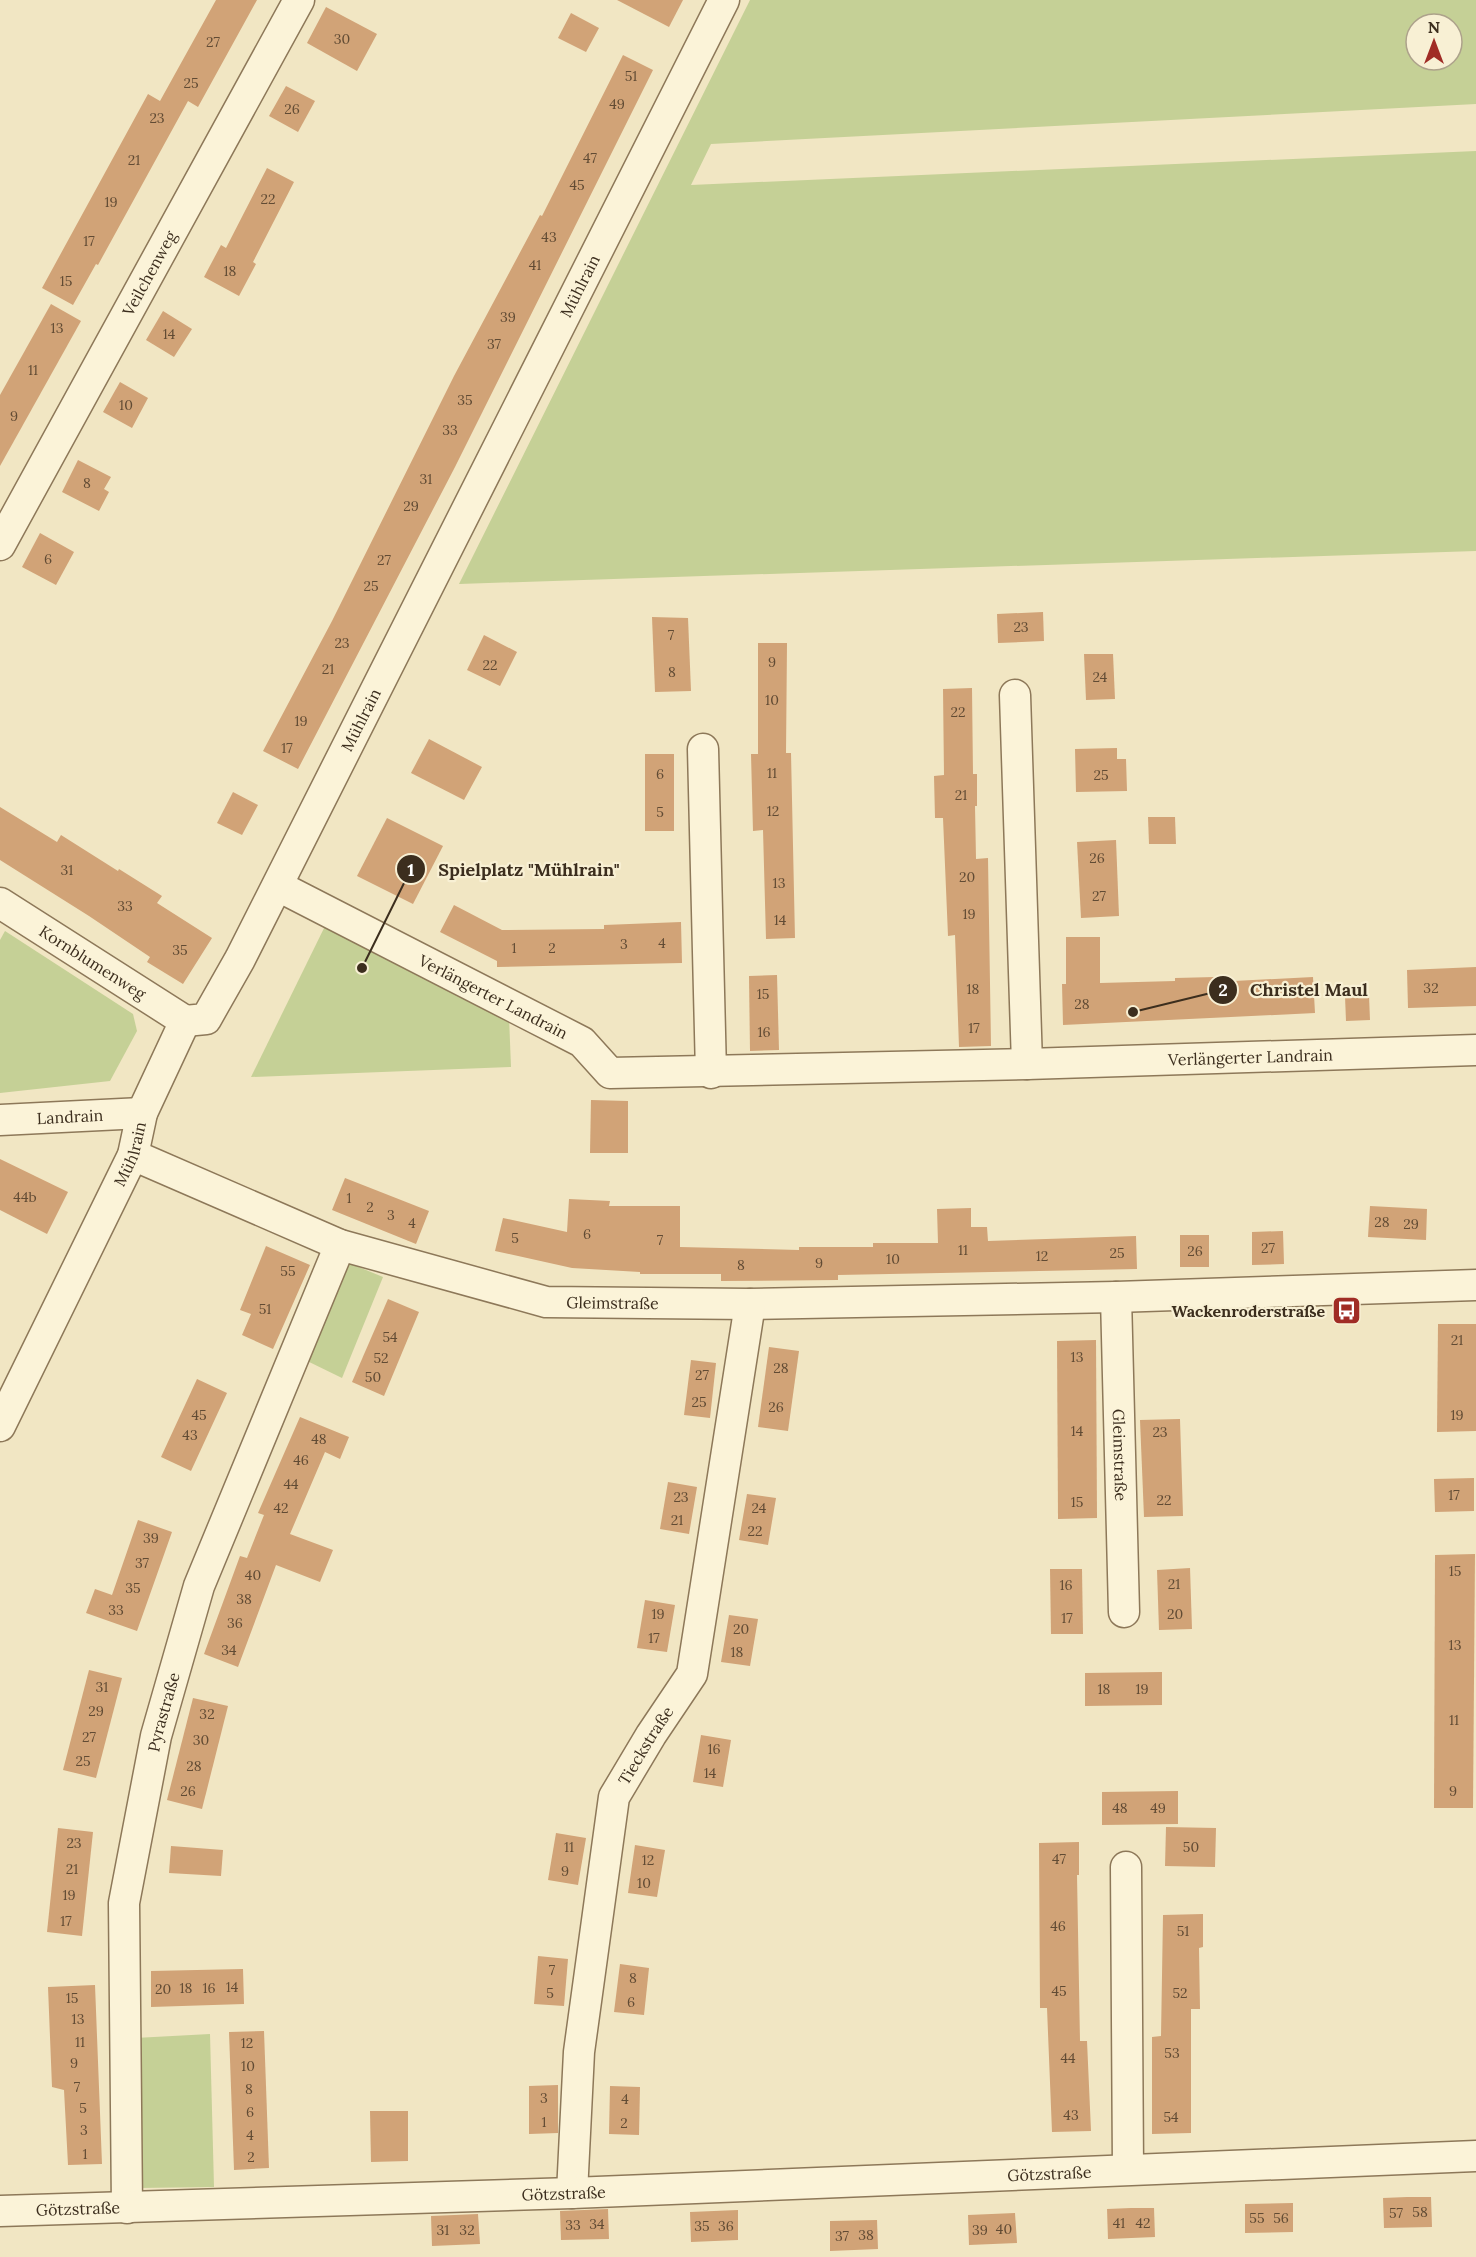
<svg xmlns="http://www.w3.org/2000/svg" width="1476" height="2257" viewBox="0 0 1476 2257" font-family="Lora,serif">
<rect width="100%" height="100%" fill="#f1e6c3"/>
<g fill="#c5d096" fill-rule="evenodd">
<path d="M750,0H1476V104L711,144L691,185L1476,151V551L459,584ZM1416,24H1452V60H1416Z"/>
<polygon points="328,920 509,1017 511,1067 251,1077"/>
<polygon points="5,931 133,1014 137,1031 110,1081 0,1093 0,940"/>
<polygon points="344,1261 383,1277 342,1378 301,1358"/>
<polygon points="210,2034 214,2187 138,2188 135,2038"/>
</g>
<g fill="#d1a377">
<polygon points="216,0 257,0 198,107 188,101 98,265 96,264 73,305 42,288 148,94 160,101"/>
<polygon points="617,0 683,0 669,27"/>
<polygon points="326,7 377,34 357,71 307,43"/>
<polygon points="571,13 599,28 586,52 558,38"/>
<polygon points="623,55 653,70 455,467 298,769 263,751 332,621 454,376 540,215 542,216"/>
<polygon points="286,86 315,101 298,132 269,116"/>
<polygon points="267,168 294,182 253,262 256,264 239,296 204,277 221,245 226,248"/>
<polygon points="51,304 81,321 0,466 0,395"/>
<polygon points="163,311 192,329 174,357 146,340"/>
<polygon points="120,382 148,398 132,428 103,412"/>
<polygon points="78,460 111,477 104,489 109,492 99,511 62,492"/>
<polygon points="40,533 74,552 56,585 22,567"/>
<polygon points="1043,612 1044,641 998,643 997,614"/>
<polygon points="652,617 688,618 691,691 655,692"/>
<polygon points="484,635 517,652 500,686 467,670"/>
<polygon points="758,643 787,643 786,753 791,753 795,938 766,939 763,830 753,831 751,754 758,754"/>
<polygon points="1084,654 1113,654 1115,699 1086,700"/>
<polygon points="972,688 973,774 977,774 977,806 975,806 976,859 988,858 991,1046 959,1047 955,935 948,936 943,818 935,818 934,776 944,775 943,689"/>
<polygon points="429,739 482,767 464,800 411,773"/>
<polygon points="1117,748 1117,759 1126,759 1127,791 1076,792 1075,749"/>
<rect x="645" y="754" width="29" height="77"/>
<polygon points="233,792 258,805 242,835 217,823"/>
<polygon points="0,807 57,842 61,835 118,871 119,869 162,896 157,903 212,938 183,984 147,962 150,957 89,916 0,860"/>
<polygon points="1148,817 1175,817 1176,844 1149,844"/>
<polygon points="387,818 443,846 413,904 357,876"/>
<polygon points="1116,840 1119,916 1081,918 1077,842"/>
<polygon points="454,905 502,930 604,929 604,925 681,922 682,963 497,967 497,961 440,932"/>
<polygon points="1066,937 1100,937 1100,983 1175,981 1175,978 1215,977 1215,982 1313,977 1315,1013 1063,1025 1062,984 1066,984"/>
<polygon points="1476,967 1476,1006 1408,1008 1407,970"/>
<polygon points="777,975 779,1050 750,1051 749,976"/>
<polygon points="1369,995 1370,1020 1346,1021 1345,996"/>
<polygon points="591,1100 628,1101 628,1153 590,1153"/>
<polygon points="0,1159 68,1192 47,1234 0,1210"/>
<polygon points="345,1178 429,1211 416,1244 332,1210"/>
<polygon points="569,1199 610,1201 609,1206 680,1206 680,1247 799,1250 799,1247 873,1247 873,1243 938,1243 937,1209 971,1208 971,1227 987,1227 988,1241 1136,1236 1137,1269 838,1275 838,1280 721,1281 721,1274 640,1274 640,1272 572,1268 495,1251 503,1218 567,1232"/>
<polygon points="1370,1206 1427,1209 1426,1240 1368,1237"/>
<polygon points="1283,1231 1284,1264 1252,1265 1252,1232"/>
<rect x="1180" y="1235" width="29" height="32"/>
<polygon points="266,1246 310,1265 273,1349 242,1335 251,1314 240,1310"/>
<polygon points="388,1299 419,1312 384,1396 352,1382"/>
<polygon points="1438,1324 1476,1324 1476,1431 1437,1432"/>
<polygon points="1096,1340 1097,1518 1058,1519 1057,1341"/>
<polygon points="769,1347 799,1351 788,1431 758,1427"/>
<polygon points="691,1360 716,1363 710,1418 684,1415"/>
<polygon points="197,1379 227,1393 191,1471 161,1457"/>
<polygon points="300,1417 349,1437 340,1459 325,1452 290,1534 333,1550 320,1582 276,1565 238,1667 204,1654 240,1556 247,1558 264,1515 258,1513"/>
<polygon points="1180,1419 1183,1516 1144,1517 1140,1420"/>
<polygon points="1474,1478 1474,1511 1435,1512 1434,1479"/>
<polygon points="668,1482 697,1487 689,1534 660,1529"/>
<polygon points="747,1494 776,1498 768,1545 739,1540"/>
<polygon points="138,1520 172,1532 137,1631 86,1613 95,1589 112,1595"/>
<polygon points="1475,1554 1473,1808 1434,1808 1435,1555"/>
<polygon points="1190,1568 1192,1629 1159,1630 1157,1570"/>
<polygon points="1050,1569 1082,1569 1083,1634 1051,1634"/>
<polygon points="645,1600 675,1605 667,1652 637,1648"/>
<polygon points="729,1615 758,1619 750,1666 721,1662"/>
<polygon points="89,1670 122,1678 96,1778 63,1770"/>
<polygon points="1162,1672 1162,1705 1085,1706 1085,1673"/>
<polygon points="193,1698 228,1706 202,1809 167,1800"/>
<polygon points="701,1735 731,1740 723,1787 693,1782"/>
<polygon points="1178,1791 1178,1824 1102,1825 1102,1792"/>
<polygon points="1166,1827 1216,1828 1215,1867 1165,1866"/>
<polygon points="58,1828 93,1832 82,1936 47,1932"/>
<polygon points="556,1833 586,1838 578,1885 548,1880"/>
<polygon points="1079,1842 1079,1875 1077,1875 1080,2041 1087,2041 1091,2131 1052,2132 1047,2008 1040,2008 1039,1843"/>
<polygon points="635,1845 665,1850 657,1897 628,1893"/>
<polygon points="171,1846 223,1850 221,1876 169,1873"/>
<polygon points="1203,1914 1203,1947 1199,1948 1200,2009 1191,2009 1191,2133 1152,2134 1152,2037 1161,2036 1163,1915"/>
<polygon points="538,1956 568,1959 564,2006 534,2004"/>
<polygon points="620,1964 649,1968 644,2015 614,2012"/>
<polygon points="243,1969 244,2004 151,2007 151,1971"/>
<polygon points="95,1985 102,2164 68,2165 64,2090 52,2087 48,1987"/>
<polygon points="264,2031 269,2168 234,2170 229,2032"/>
<polygon points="558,2085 558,2133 529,2134 529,2086"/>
<polygon points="610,2086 640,2087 639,2135 609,2134"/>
<polygon points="370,2111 408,2111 408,2161 371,2162"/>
<polygon points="1407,2197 1431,2197 1432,2227 1384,2228 1383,2198"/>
<polygon points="1293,2203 1293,2232 1245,2233 1245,2204"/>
<polygon points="1131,2208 1154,2208 1155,2237 1108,2239 1107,2209"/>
<polygon points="608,2209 609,2239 561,2240 560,2211"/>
<polygon points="738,2210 738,2240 691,2242 690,2212"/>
<polygon points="1015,2213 1017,2243 969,2245 968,2215"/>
<polygon points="478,2214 480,2244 432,2246 431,2216"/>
<polygon points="877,2220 878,2249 830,2251 830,2221"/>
</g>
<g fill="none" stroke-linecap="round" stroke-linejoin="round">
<defs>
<g id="minor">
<path id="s1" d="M0,545L299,0"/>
<polyline points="1015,695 1027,1064"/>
<polyline points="703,749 711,1073"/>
<path id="s2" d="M278,886L582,1042L610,1073L1027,1064L1476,1050"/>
<path id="s3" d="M0,903L185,1021"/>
<path id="s4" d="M185,1021L206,1019L240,959L724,0"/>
<path id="s5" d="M0,1120L142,1113"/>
<path id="s6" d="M133,1155L340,1245L546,1302L750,1304L1116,1297L1476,1285"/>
<path id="s7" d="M1116,1297L1124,1612"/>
<path id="s8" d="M0,1426L133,1155L142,1113L185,1021"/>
<polyline points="1126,1867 1128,2169"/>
<path id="s9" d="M572,2193L579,2052L614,1797L651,1735L692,1674L750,1304"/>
<path id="s10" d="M127,2208L124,1903L156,1736L199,1586L340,1245"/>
<path id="s11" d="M0,2211L572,2193L1476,2156"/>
</g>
</defs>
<use href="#minor" stroke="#8d7859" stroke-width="33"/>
<use href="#minor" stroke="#fbf3d8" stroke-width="30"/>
</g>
<defs>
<symbol id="bus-square" viewBox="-11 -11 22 22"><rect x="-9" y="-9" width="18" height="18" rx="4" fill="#a02c25" stroke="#f8f0d4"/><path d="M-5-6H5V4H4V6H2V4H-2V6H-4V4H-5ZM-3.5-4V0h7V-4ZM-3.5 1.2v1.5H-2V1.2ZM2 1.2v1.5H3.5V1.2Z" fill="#fff"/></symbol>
</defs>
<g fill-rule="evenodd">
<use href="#bus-square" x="1330" y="1294" width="33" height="33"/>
</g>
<g text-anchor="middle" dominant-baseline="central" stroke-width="4.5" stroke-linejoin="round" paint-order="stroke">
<g font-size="14" fill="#614b34">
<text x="342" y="39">30</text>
<text x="213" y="42">27</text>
<text x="631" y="76">51</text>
<text x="191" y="83">25</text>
<text x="617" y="104">49</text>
<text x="292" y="109">26</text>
<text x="157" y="118">23</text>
<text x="590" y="158">47</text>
<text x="134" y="160">21</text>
<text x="577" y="185">45</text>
<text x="268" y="199">22</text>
<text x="111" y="202">19</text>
<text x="549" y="237">43</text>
<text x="89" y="241">17</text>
<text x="535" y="265">41</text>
<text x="230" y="271">18</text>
<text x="66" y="281">15</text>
<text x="508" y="317">39</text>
<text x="57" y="328">13</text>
<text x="169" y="334">14</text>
<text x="494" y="344">37</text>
<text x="33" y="370">11</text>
<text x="465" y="400">35</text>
<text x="126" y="405">10</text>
<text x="14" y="416">9</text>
<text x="450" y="430">33</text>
<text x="426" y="479">31</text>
<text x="87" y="483">8</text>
<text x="411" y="506">29</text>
<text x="48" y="559">6</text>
<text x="384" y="560">27</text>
<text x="371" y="586">25</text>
<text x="1021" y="627">23</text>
<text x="671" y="635">7</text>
<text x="342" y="643">23</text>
<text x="772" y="662">9</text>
<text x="490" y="665">22</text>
<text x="328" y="669">21</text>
<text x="672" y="672">8</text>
<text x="1100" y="677">24</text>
<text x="772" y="700">10</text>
<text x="958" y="712">22</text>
<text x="301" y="721">19</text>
<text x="287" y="748">17</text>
<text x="772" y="773">11</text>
<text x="660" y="774">6</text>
<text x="1101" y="775">25</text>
<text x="961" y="795">21</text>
<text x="773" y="811">12</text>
<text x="660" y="812">5</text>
<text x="1097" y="858">26</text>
<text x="67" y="870">31</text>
<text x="967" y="877">20</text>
<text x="779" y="883">13</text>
<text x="1099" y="896">27</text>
<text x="125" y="906">33</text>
<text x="969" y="914">19</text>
<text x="780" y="920">14</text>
<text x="662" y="943">4</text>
<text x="624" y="944">3</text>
<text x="514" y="948">1</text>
<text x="552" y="948">2</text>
<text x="180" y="950">35</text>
<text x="1431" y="988">32</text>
<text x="973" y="989">18</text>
<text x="763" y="994">15</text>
<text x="1082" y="1004">28</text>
<text x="974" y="1028">17</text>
<text x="764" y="1032">16</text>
<text x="25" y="1197">44b</text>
<text x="349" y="1198">1</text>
<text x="370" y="1207">2</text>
<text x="391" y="1215">3</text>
<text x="1382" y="1222">28</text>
<text x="412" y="1223">4</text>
<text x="1411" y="1224">29</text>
<text x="587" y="1234">6</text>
<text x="515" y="1238">5</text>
<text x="660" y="1240">7</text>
<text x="1268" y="1248">27</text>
<text x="963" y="1250">11</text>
<text x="1195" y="1251">26</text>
<text x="1117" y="1253">25</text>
<text x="1042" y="1256">12</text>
<text x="893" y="1259">10</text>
<text x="819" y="1263">9</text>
<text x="741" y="1265">8</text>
<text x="288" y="1271">55</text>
<text x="265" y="1309">51</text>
<text x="390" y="1337">54</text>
<text x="1457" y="1340">21</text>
<text x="1077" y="1357">13</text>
<text x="381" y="1358">52</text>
<text x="781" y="1368">28</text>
<text x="702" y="1375">27</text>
<text x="373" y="1377">50</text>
<text x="699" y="1402">25</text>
<text x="776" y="1407">26</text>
<text x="199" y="1415">45</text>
<text x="1457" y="1415">19</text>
<text x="1077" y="1431">14</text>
<text x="1160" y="1432">23</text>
<text x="190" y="1435">43</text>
<text x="319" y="1439">48</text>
<text x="301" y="1460">46</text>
<text x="291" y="1484">44</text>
<text x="1454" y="1495">17</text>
<text x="681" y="1497">23</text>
<text x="1164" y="1500">22</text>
<text x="1077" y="1502">15</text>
<text x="281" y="1508">42</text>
<text x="759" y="1508">24</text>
<text x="677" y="1520">21</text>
<text x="755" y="1531">22</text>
<text x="151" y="1538">39</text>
<text x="142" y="1563">37</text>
<text x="1455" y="1571">15</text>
<text x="253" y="1575">40</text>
<text x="1174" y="1584">21</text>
<text x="1066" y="1585">16</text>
<text x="133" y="1588">35</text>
<text x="244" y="1599">38</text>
<text x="116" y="1610">33</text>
<text x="658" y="1614">19</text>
<text x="1175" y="1614">20</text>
<text x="1067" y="1618">17</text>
<text x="235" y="1623">36</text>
<text x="741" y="1629">20</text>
<text x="654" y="1638">17</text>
<text x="1455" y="1645">13</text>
<text x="229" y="1650">34</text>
<text x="737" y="1652">18</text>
<text x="102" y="1687">31</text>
<text x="1104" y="1689">18</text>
<text x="1142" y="1689">19</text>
<text x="96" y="1711">29</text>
<text x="207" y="1714">32</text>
<text x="1454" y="1720">11</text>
<text x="89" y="1737">27</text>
<text x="201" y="1740">30</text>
<text x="714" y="1749">16</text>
<text x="83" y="1761">25</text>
<text x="194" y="1766">28</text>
<text x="710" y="1773">14</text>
<text x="188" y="1791">26</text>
<text x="1453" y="1791">9</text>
<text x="1120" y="1808">48</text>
<text x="1158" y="1808">49</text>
<text x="74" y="1843">23</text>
<text x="569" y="1847">11</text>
<text x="1191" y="1847">50</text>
<text x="1059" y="1859">47</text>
<text x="648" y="1860">12</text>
<text x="72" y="1869">21</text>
<text x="565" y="1871">9</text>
<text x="644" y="1883">10</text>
<text x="69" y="1895">19</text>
<text x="66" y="1921">17</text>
<text x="1058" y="1926">46</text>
<text x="1183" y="1931">51</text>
<text x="552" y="1970">7</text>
<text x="633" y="1978">8</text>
<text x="232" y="1987">14</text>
<text x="186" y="1988">18</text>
<text x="209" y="1988">16</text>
<text x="163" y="1989">20</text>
<text x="1059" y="1991">45</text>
<text x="550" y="1993">5</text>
<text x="1180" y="1993">52</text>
<text x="72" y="1998">15</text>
<text x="631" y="2002">6</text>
<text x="78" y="2019">13</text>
<text x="80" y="2042">11</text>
<text x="247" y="2043">12</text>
<text x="1172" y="2053">53</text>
<text x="1068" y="2058">44</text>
<text x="74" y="2063">9</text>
<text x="248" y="2066">10</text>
<text x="77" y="2087">7</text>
<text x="249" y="2089">8</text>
<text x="544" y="2098">3</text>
<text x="625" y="2099">4</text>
<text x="83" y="2108">5</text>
<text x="250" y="2112">6</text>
<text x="1071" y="2115">43</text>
<text x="1171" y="2117">54</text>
<text x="544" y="2122">1</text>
<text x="624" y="2123">2</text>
<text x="84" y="2130">3</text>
<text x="250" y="2135">4</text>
<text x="85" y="2154">1</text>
<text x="251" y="2157">2</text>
<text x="1420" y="2212">58</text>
<text x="1396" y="2213">57</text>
<text x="1257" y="2218">55</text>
<text x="1281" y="2218">56</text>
<text x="1119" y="2223">41</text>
<text x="1143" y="2223">42</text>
<text x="597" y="2224">34</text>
<text x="573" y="2225">33</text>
<text x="702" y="2226">35</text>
<text x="726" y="2226">36</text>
<text x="1004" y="2229">40</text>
<text x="443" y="2230">31</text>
<text x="467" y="2230">32</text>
<text x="980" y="2230">39</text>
<text x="866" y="2235">38</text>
<text x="842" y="2236">37</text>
</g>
<g font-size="16" fill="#3c2e1e" stroke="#f8f0d4">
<text stroke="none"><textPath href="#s1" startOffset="310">Veilchenweg</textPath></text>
<text stroke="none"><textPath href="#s4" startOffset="844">Mühlrain</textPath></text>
<text stroke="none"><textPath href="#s4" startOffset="358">Mühlrain</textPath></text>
<text stroke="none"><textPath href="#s3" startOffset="110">Kornblumenweg</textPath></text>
<text stroke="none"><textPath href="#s2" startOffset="242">Verlängerter Landrain</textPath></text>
<text stroke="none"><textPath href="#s2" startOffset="1024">Verlängerter Landrain</textPath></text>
<text stroke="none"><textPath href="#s5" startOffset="70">Landrain</textPath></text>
<text stroke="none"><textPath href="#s8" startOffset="302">Mühlrain</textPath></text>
<text stroke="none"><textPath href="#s6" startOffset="506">Gleimstraße</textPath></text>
<text stroke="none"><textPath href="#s7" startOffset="158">Gleimstraße</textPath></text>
<text stroke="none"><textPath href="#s10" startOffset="500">Pyrastraße</textPath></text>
<text stroke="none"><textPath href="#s9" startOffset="459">Tieckstraße</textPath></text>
<text stroke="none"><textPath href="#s11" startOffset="1050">Götzstraße</textPath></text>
<text stroke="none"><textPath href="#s11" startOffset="564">Götzstraße</textPath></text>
<text stroke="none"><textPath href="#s11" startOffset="78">Götzstraße</textPath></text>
</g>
<g font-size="16" font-weight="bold" fill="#3c2e1e" stroke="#f8f0d4" text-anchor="end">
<text x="1325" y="1311">Wackenroderstraße</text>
</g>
</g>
<path fill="none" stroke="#3c2e1e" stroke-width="2" d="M362 968L411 869M1133 1012L1223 990"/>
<g fill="#3c2e1e" stroke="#f8f0d4" stroke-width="2">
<circle cx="362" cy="968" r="6"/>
<circle cx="1133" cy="1012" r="6"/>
<circle cx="411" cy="869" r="15"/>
<circle cx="1223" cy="990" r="15"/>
</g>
<g font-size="18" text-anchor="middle" font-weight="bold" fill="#fff">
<text x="411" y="876">1</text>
<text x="1223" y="996">2</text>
</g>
<g font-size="18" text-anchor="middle" font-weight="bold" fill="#3c2e1e" stroke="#f8f0d4" stroke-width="4.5" stroke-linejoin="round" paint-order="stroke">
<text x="529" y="876">Spielplatz "Mühlrain"</text>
<text x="1309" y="996">Christel Maul</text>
</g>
<g transform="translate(1434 42)"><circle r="28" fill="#f8f0d4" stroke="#ada28b" stroke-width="1.5"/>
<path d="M0-4.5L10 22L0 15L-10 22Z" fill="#a02c25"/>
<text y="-9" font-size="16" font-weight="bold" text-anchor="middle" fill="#3c2e1e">N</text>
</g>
</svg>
